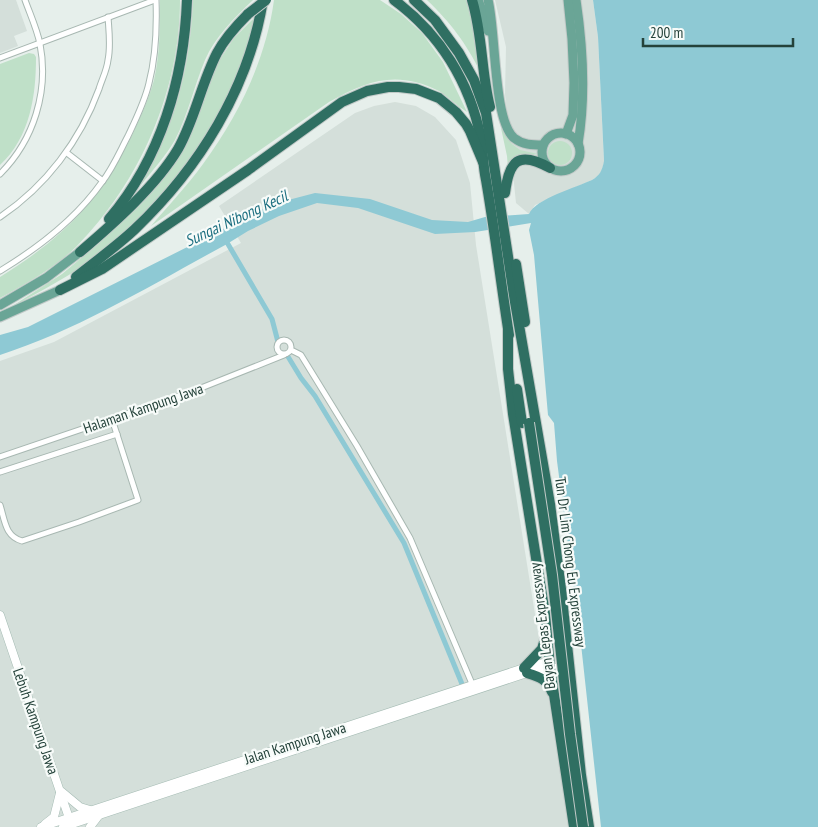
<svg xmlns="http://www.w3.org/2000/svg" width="818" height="827" viewBox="0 0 818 827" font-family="'PT Sans Narrow',sans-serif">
<rect width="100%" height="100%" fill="#e6efeb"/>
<g fill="#d4dfda">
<polygon points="0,0 16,0 27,31 14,36 18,46 0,53"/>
<polygon points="495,0 593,0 598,37 604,162 602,170 599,175 592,180 535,205 529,214 516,203 505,94 506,47"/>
<polygon points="395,102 416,106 435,117 456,140 470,183 476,245 569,827 0,827 0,361 54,342 241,243 219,206 355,113 374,106"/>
</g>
<g fill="#bfe0c8">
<path d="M160,0H180C180,91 140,182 76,247C54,268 26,284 0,298V277C63,238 101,200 133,133C141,116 149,98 154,80C160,54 160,27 160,0Z"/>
<path d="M193,0H253C234,18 215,37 205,60C194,86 188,115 175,140C165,157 152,171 140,186C175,124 190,71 193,0Z"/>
<path d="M274,0H380L401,14L422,33L443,62L467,112C457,106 449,97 439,91C397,70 368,80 329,102L151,226C168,206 187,186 203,164C238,116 266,60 274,0Z"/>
<path d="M427,0H468L472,11L481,73C466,43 451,23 427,0Z"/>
<path d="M259,13C235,101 186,179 117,240C86,267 48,288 11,307L62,274L98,244L126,215L189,139L217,64L234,38Z"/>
<path d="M29,53L34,54L36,57C36,96 30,137 0,165V64Z"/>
<polygon points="501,128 512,144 520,150 538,154 520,156 508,169 507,156"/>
<circle cx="560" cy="153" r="12"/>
</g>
<path fill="#8ec9d4" d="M593,0H818V827H601L581,644L557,461L554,423L548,415L534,255L529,230L531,223L475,232L435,234L358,208L317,203L279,216L248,231L227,244C153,284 80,329 0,355V335L28,327L273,204L315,193L370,199L432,220L468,222L485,217L529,214C535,199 577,187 592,180C600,175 602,171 604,161L598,37Z"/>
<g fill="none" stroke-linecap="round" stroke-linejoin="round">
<g stroke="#8ec9d4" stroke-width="5">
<polyline points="225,239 272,319 278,342"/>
<polyline points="287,355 301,378 315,396 404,543 462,684"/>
</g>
<defs>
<g id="street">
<polyline points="0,58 155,0"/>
<polyline points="67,153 103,181"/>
<path d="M0,174C34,140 49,91 40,44C37,29 30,14 25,0"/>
<path d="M0,217C46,186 80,141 99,89C102,79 107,70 108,60C111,46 109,32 108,17"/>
<path d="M0,271C38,248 76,219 102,182C113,168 120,151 128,136C136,119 145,101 149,83C156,56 157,28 156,0"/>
<circle cx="284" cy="347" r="7"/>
<polyline points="291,350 301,355 357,446 410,538 473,686"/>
<polyline points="0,457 191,392 284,355"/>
<polyline points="0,472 117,434"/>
<path d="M0,505C5,521 5,536 22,541L79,522L138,500L112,419"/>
</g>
<g id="secondary">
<polyline points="0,615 70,821"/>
<polyline points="62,792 80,807 90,810"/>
<polyline points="45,824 54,817 60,793"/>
<polyline points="41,827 524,668 550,661"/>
<polyline points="63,827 527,673 566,666"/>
<polyline points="90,827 99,815"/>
</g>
<g id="primary">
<polyline points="478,0 485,18 488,31"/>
<path d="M488,0C496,30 493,120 514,138C523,145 532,145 543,145"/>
<path d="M576,0C583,47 586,97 578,144"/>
<circle cx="561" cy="152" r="19"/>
<polyline points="566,134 573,115 574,83 572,39 568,0"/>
<polyline points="0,305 46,278 80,252"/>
<polyline points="0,317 60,290"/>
</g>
<g id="highway">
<path d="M394,0C440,34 470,82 481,139C483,152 483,166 486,180C495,232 501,284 509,335"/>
<polyline points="414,0 435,20 459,53 474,80 486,113 515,302 550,504 561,589 581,775 589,827"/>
<path d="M472,0C483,36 481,72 490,107"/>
<path d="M505,193C509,161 518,150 550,168"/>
<path d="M109,219C161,158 184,79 187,0"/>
<path d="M80,252C113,224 156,186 178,149C195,119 201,84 217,53C225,38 236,26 248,14"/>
<polyline points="516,264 525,322"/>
<path d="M76,277C96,261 117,246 135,229C199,168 249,88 263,0"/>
<polyline points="60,290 102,269 248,170 342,102 367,91 388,87 399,87 416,89 439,98 456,112 466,124 470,131 483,162"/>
<polyline points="508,330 508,369 513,414 545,614 550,668 574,827"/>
<polyline points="517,389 522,423"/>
<polyline points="524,668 542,649 545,639"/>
<path d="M527,673C540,677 547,679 552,692"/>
</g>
</defs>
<use href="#street" stroke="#a8b8b2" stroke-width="7"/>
<use href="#secondary" stroke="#a4bbb3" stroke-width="9"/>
<use href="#primary" stroke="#c2cac8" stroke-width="11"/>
<use href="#highway" stroke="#c2cac8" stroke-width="12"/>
<use href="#street" stroke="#fff" stroke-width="5"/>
<use href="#secondary" stroke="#fff" stroke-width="8"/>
<use href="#primary" stroke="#6aa596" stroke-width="9"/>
<use href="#highway" stroke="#2f6f62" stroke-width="10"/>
<defs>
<g id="highway-bridge">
<polyline points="248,14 266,0"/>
<polyline points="529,423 552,575 570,734 583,827"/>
</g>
</defs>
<use href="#highway-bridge" stroke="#c2cac8" stroke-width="12" stroke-linecap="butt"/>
<use href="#highway-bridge" stroke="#2f6f62" stroke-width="10"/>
</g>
<g text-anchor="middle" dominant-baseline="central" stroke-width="4.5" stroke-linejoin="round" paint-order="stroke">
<g font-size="15" fill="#24423a" stroke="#f7fbf9">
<text transform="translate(143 408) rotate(-19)">Halaman Kampung Jawa</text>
<text transform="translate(571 562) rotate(83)">Tun Dr Lim Chong Eu Expressway</text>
<text transform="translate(542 626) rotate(-97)">Bayan Lepas Expressway</text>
<text transform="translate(36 721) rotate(71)">Lebuh Kampung Jawa</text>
<text transform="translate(295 743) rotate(-18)">Jalan Kampung Jawa</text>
</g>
<g font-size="16" font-style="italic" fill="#1c6f80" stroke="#f7fbf9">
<text transform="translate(236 218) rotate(-25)">Sungai Nibong Kecil</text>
</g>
</g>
<path d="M643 38v8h150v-8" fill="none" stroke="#24423a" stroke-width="2.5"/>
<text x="650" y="38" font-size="15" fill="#24423a" stroke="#f7fbf9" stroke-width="4" paint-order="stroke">200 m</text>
</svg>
